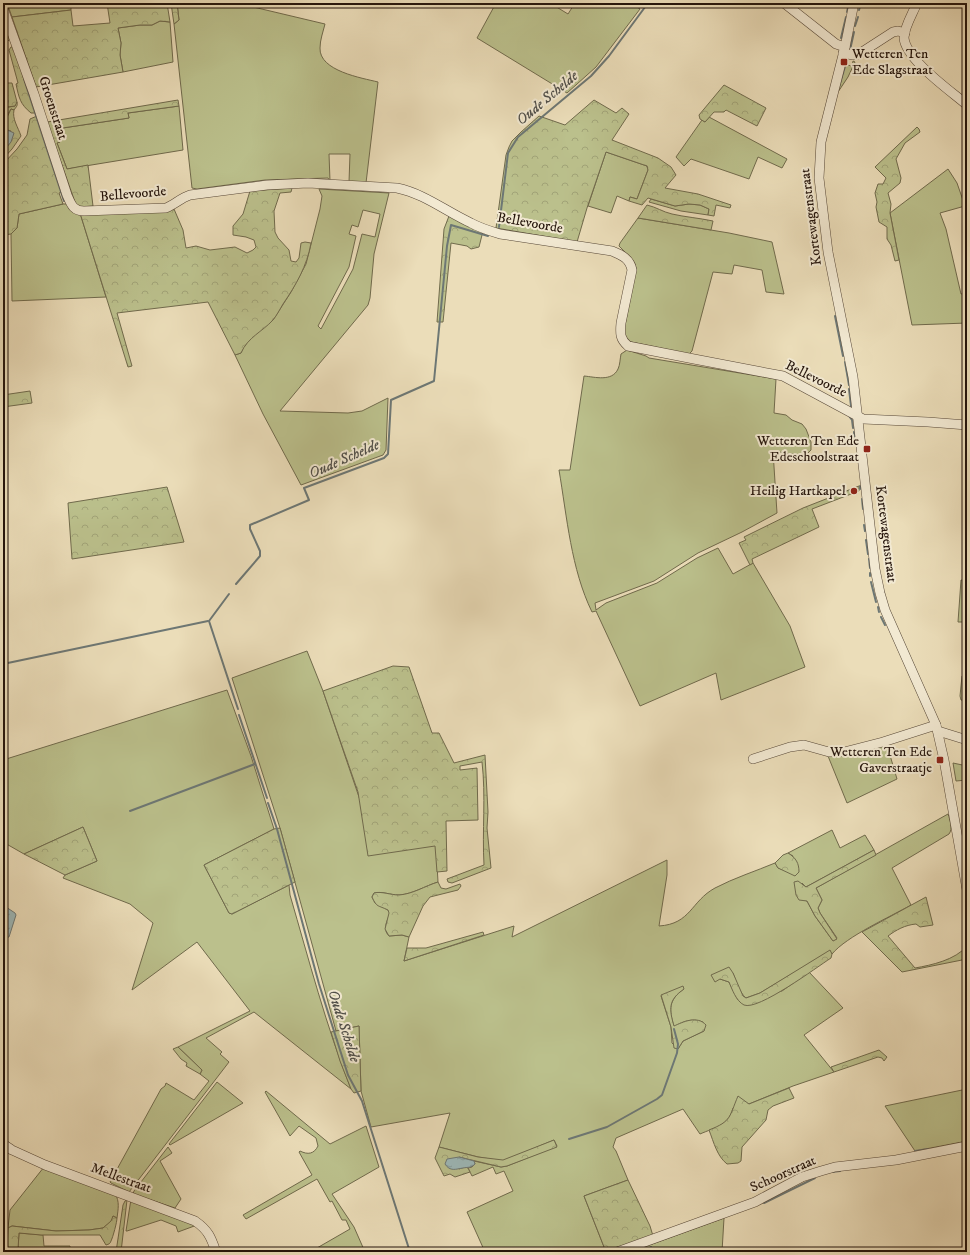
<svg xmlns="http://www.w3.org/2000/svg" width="970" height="1255" viewBox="0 0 970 1255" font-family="'IM FELL DW Pica',serif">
<defs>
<pattern id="forest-crowns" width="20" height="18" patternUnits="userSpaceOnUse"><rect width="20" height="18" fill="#bbc08c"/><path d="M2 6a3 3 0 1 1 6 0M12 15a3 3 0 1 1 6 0" fill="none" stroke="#a1a478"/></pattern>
<pattern id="cemetery-stones" width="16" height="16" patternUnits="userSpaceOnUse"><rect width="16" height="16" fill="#bbc08c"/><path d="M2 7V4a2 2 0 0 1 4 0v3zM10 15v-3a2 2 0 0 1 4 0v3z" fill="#a1a478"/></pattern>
<pattern id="water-ripples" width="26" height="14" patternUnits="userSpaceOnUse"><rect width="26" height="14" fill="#9db9ba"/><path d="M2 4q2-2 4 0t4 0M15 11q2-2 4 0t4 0" fill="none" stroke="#879e9f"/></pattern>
</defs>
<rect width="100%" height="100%" fill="#ebddb9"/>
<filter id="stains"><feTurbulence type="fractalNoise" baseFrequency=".005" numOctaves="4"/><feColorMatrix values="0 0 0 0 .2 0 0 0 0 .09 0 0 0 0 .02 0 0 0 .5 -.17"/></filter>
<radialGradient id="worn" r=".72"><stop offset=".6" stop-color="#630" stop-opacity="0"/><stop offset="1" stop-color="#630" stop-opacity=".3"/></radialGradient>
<g fill="#bbc08c" stroke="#706a4c" fill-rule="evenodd">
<polygon points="7,3 82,3 71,5 71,10 12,17"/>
<path d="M177,3H250L249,6L325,24C323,32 320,40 320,48C319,71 362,78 378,82L366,183L349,182L350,154H329L330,181L328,178L265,180L197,189L192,188L174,24L179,20Z"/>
<polygon points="496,3 550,3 568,14 575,3 631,3 640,9 596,67 567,93 477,38"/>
<polygon points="160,21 170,22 173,62 123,72 120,55 121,43 118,28 140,25 152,25"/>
<polygon points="7,23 12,37 8,41 3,41 3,25"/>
<polygon points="846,58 848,59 847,65 852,66 853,61 855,62 848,77 838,92"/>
<path d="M16,102H17C18,106 16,107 14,110L11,109C8,113 3,124 4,129L3,128V108L15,106Z"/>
<polygon points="179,106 183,150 67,169 57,143 60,142 56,129 129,118 128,113"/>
<polygon points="709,117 787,159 782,168 758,157 749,179 691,159 684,166 676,157 702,120 705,122"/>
<polygon points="606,152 647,166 648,170 637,199 630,197 629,201 617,196 611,213 588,206"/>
<polygon points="948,169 957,183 965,206 940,213 946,229 961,294 967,293 967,323 912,325 890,213"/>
<path d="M319,189L389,193L374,254L370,298L368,305L280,411L348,413L362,411L388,398L386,450L383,455L301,485L263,414L235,355L241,353L243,348L252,336L273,320L291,292L306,264L320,209L322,196ZM363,210L380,214L375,237L362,234L353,269L321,329L318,326L349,267L356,236L349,234L352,225L358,227Z"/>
<polygon points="651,199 675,206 689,204 700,205 709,209 708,215 681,211 649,202"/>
<polygon points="63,204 68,204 80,213 106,297 12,301 11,234 17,228 19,214"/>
<path d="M638,218L729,233L772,242L784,294L766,292L762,270L734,265L732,274L713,272L692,351L689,354L631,342C626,339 625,336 624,330L636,269L635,264L632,259L619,246L620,243Z"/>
<path d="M627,350L646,356L649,358L776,379L774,413L786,415L792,420L802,424L806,429L811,442V450L808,453C796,457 784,452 773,451L777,513L742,532L698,553L654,581L595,603L596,610L606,603L657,583L697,558L718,548L733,574L753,563L790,626L805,667L721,700L716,673L640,706L596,611L592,612C571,569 567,517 559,470H570L584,376C595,377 612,382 618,369C620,365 620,359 621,354Z"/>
<path d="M307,651L323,691L360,800L436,846L438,882C425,886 413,894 399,895C390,895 382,891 374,893L372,897L375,903L388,910L390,913C387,922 382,929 389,936L402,935L409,937L404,961L514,926L512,937L667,860V875L659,926C691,924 691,901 715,888C734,878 756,871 775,863L778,868L790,872L793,856L788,853L832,830L840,848L865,835L874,850L806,887L802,883L804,900L807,901L815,916L833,941L837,938L820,913L818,908L822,900L816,888L948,814C950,820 953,829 949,834L892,868L911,905C890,917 847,936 832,954L830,951L760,993L746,998C739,992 736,981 733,973L720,979L729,982L738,1000L782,991L809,972L843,1008L804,1035L834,1072L793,1086L749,1104L733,1108C728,1126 716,1127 700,1134L683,1109L616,1138L613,1147L616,1151L628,1180L584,1196L606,1252H485L467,1212L513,1191L504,1171L496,1174L493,1167L472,1176L468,1168L472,1167L475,1164L474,1161L501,1167L507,1166L557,1146L554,1140L503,1161L478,1157L439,1147L450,1113L371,1127L361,1091L359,1026L336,1031L280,828L232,678ZM684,989C668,1000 669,1009 674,1027C683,1021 692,1018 703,1022L704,1031L683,1041L678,1049L672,1043L671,1027L661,996Z"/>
<polygon points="962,676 967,677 967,701 961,700 960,696"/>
<path d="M227,690L251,756L274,829L204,865L229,913L232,914L289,885L290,895C309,960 326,1026 351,1089L254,1012L206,1038L222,1052L220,1054L229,1062L129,1192L111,1183L110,1182L161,1089L165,1086L166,1083L194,1100L209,1081L200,1074L202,1070L178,1047L250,1011L197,942L132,990L153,923L130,904L63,878L65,875L97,861L83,827L24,854L3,842V760Z"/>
<polygon points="887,745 897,779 847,803 828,756"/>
<polygon points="953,763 967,766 967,780 956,781"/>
<polygon points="217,1082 243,1103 170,1145 169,1144"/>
<polygon points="967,1089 967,1141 915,1151 885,1106"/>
<path d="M266,1091L330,1144L366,1126L379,1167L332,1194L354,1227L365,1252H310L350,1229L346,1220H342L332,1201L330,1202L317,1179L246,1219L243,1215L312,1175L299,1152L300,1151C308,1155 314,1154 318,1146L316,1138L299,1126L290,1136L265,1092Z"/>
<polygon points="168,1147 172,1153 160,1161 181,1199 175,1208 133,1194 134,1191"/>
<path d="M44,1167L115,1194C120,1201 118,1210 117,1218L113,1216L112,1221L103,1228L89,1230L56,1231L12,1226L8,1228L10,1210Z"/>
<polygon points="131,1199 197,1225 178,1232 176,1226 161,1220 127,1231 126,1231"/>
<polygon points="724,1218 722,1252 630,1252"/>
<polygon points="19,1233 43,1235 44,1246 70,1246 70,1252 7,1252 7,1249 18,1249"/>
</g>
<g fill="url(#forest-crowns)" stroke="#706a4c">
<polygon points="107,3 167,3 170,22 160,21 152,25 140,25 118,28 121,43 120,55 123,72 36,87 12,17 71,10 73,26 110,23"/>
<polygon points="171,3 177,3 179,20 174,24"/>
<path d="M11,47H15L36,113H31C20,104 19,98 16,84L18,83L9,50Z"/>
<path d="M3,81L7,83H12L17,102L15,106L7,107C9,97 3,90 3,81Z"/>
<polygon points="724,85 766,108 757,126 726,110 724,112 714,112 705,122 700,119 699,115"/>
<polygon points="178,100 179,106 128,113 129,118 56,129 60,142 57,143 67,169 88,165 93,206 81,207 76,205 47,122"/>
<polygon points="594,100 616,113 622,108 629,114 612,140 658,158 671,167 676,175 665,188 698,194 731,205 730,208 716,205 714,216 708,215 709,209 700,205 689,204 675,206 648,198 642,205 629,201 630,197 637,199 648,170 647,166 606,152 587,208 577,242 496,228 506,155 509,147 512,141 521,132 539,116 565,125"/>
<path d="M11,109L14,110C12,119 18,127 21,136L12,149L3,159V152L11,131L4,129V124Z"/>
<path d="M37,116L62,192L59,193L63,204L19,214L17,228L11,234L3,235V199L6,198C7,193 7,188 7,184C6,179 3,175 3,171L6,170L4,163L17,149L27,135L30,119Z"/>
<polygon points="917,127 919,129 920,132 905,143 896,159 901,178 900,183 888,193 891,204 890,213 899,260 895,261 891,245 887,239 887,227 879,222 876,207 877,202 875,193 878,184 883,184 886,178 875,167"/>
<path d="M292,188L291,192L280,193L274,211L275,232L278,238L289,250L291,261L296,262L299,258L301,243L305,242L311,243C307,266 296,285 283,304C280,309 277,315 273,320C262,332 248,337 241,353L235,355L208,302L117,313L132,366L128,367L80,213L174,209L183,230L186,248L196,246L210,250L235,247L247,253L253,250L256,247L254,240L246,237L233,235V226L243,214L250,191Z"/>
<path d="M647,205C656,207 663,212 672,214C685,217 699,218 713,221L711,230L638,218Z"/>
<polygon points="449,216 483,231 479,247 471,249 467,246 451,243 443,322 437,322 444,229"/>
<polygon points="30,391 32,403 3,407 3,395"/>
<polygon points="859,486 859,491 812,509 819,527 752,559 753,563 750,565 739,543 746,540 744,537 803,508"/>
<polygon points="167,487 184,542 72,559 68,503"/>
<path d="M393,666L409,667L432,733H439L454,763L485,755L488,812L487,828L491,868L452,883L448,882L447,879L484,865C482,831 486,796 482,762L460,766V770L477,768L478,820L446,821L447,871L437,872L435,846L368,856L358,792L323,691Z"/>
<polygon points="83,827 97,861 65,875 24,854"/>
<polygon points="280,828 295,882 232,914 229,913 204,865 274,829"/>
<polygon points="874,850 876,855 816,888 822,900 818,908 820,913 837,939 833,941 815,916 807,901 799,900 796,895 794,882 798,881 806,887"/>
<path d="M788,853C796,858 799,863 799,872L795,876L778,868L775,863L783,855Z"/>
<path d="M438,882L441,888L446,889L460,884L461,886L458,890L430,897L423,906L409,937L402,935L389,936L385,929L389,913L388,910C378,905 377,908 372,897L374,893C382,891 390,895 399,895C413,894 425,886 438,882Z"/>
<path d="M926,897L933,925L920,927L916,924C905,925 896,930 888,936L915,968C932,965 955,960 967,946V959L902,972L862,932Z"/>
<polygon points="483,932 484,935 404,961 407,948 426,948"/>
<path d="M830,950L832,954L831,958C817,967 758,1011 744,1005C736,1001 732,989 729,982L720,979L715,982L711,975L729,967L733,973L743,996L746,998L760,993Z"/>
<path d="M683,986L684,989C668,1000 669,1009 674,1026C683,1022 697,1015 706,1025L704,1031L683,1041L678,1049L674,1048L671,1027L661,995Z"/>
<polygon points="359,1026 361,1091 354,1093 351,1089 340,1061 331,1032"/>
<polygon points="178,1047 202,1070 200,1074 186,1066 187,1063 181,1059 173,1049"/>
<polygon points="879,1050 887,1057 884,1061 882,1058 878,1057 834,1072 831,1067"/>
<path d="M789,1088L794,1098L773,1106L768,1110L766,1120L742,1147L741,1161L738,1163L727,1164C717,1156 714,1143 709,1130C732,1121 729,1117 738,1096L749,1104Z"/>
<polygon points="554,1140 557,1147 507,1166 501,1167 459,1157 459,1169 465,1167 468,1168 470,1172 455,1177 450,1174 444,1176 435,1158 439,1147 478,1157 503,1160"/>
<polygon points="628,1180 650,1226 653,1236 606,1252 584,1196"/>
<polygon points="127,1200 121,1252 116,1252 123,1205 125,1201"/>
<path d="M113,1216L117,1218C117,1222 113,1237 111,1241C110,1244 109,1244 106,1245L100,1235H41L19,1233L18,1249H7L8,1228L12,1226L56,1231L89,1230L103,1228L111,1221Z"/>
</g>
<polygon fill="url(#cemetery-stones)" stroke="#706a4c" points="961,580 967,581 967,622 958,622"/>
<g fill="url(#water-ripples)" stroke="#6d7774">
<polygon points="3,85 8,101 7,107 3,108"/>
<polygon points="3,128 14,133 11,142 3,152"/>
<polygon points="3,905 15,913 16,915 9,937 3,938"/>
<path d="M459,1157L474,1161L475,1164C471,1168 468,1167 463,1168C456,1169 450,1172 445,1164L447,1159Z"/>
</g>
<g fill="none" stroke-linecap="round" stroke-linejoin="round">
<g stroke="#6d7774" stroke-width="2">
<polyline points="859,10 861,3"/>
<polyline points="847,12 849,3"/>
<polyline points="855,26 858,17"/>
<polyline points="841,38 846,17"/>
<polyline points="850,50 854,32"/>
<polyline points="24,79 64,201"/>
<polyline points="839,87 846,63"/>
<polyline points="499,227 508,153 518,137 591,76 609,56 648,3"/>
<polyline points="835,316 843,356"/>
<polyline points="845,362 849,385"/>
<polyline points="849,389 851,406"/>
<polyline points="849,416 852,420 853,428"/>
<polyline points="854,432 855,444"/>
<polyline points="860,486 860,489"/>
<polyline points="862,499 863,509"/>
<polyline points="864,525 865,531"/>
<polyline points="866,540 868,554"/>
<polyline points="869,559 870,568"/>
<polyline points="870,573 870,576"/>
<polyline points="871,582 876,602"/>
<polyline points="236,584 260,556 260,551 250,529 250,525 309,500 304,488 384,458 388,454 391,400 434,381 447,246 451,225 488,236"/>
<polyline points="229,594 209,621 238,709"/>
<polyline points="878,607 879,612"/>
<polyline points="881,617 885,625"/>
<polyline points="3,664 208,621"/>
<polyline points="239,715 267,798"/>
<polyline points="268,803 277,829 319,984 348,1075 362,1101 410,1252"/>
<polyline points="130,811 255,764"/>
<polyline points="569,1139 607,1127 657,1099 662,1095 677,1053 678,1044 674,1029"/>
<polyline points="915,1151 928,1149"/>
<polyline points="832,1172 840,1171"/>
<polyline points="764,1203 815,1178"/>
<polyline points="651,1252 651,1247"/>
</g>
<defs>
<g id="minor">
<polyline points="784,3 836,44 845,47"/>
<polyline points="854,3 845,47 821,142 819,178 828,252 853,377 875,569 880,593 885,610 936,725 944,760 967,890"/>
<path d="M917,3C913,13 904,27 904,38C906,60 951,91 967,105"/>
<path d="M3,8L34,94L67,195C71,204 73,211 84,211L166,208C175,204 181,198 190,195L267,185L308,183L397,188C425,194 445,211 471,223C480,228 490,231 500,234L612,251C622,255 630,259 632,270L621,323C620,334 620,339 628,346L694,359L783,376L863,419L928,422L967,425"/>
<polyline points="843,53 853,55 859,54 893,32 898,31 905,33"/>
<polyline points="938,731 967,740"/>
<polyline points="753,759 790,747 804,745 829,752 844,752 883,742 936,725"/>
<path d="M3,1144L12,1150L45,1165L195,1221C208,1230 211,1237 216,1252"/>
<polyline points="617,1252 755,1202 802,1177 821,1171 835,1167 896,1160 967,1146"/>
</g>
</defs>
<use href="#minor" stroke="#564737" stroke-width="10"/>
<use href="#minor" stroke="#f2e9d2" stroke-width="9"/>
</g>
<g fill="#8f2418" stroke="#f2e9d2" stroke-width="1.5">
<rect x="840" y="58" width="8" height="8" rx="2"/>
<rect x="863" y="445" width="8" height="8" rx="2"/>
<circle cx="854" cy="491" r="4"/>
<rect x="936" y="756" width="8" height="8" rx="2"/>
</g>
<g text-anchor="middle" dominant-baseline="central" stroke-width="4" stroke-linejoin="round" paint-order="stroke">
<g font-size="14" fill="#25150c" stroke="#f2e9d2" text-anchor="end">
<text x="852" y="54" text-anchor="start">Wetteren Ten<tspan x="852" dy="16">Ede Slagstraat</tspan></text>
<text x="859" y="441">Wetteren Ten Ede<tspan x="859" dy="16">Edeschoolstraat</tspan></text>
<text x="846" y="491">Heilig Hartkapel</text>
<text x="932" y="752">Wetteren Ten Ede<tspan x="932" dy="16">Gaverstraatje</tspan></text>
</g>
<g font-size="14" fill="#25150c" stroke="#f2e9d2">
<text transform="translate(53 108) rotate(72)">Groenstraat</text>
<text transform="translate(133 194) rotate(-5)">Bellevoorde</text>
<text transform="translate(811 217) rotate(-97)">Kortewagenstraat</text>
<text transform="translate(530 223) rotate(10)">Bellevoorde</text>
<text transform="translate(816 379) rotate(26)">Bellevoorde</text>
<text transform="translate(886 534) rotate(83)">Kortewagenstraat</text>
<text transform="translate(783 1174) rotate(-24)">Schoorstraat</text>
<text transform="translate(121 1178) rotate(20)">Mellestraat</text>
</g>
<g font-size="15" font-style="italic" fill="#4f4e49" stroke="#f2e9d2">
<text transform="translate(547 98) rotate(-40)">Oude Schelde</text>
<text transform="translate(344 459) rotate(-24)">Oude Schelde</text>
<text transform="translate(344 1026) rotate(72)">Oude Schelde</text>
</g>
</g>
<rect width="970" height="1255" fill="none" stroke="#ebddb9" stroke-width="16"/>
<rect x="4" y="4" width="962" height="1247" fill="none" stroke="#25150c" stroke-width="2"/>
<rect x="8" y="8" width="954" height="1239" fill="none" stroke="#25150c"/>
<rect width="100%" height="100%" filter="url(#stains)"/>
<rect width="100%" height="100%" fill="url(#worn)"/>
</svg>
